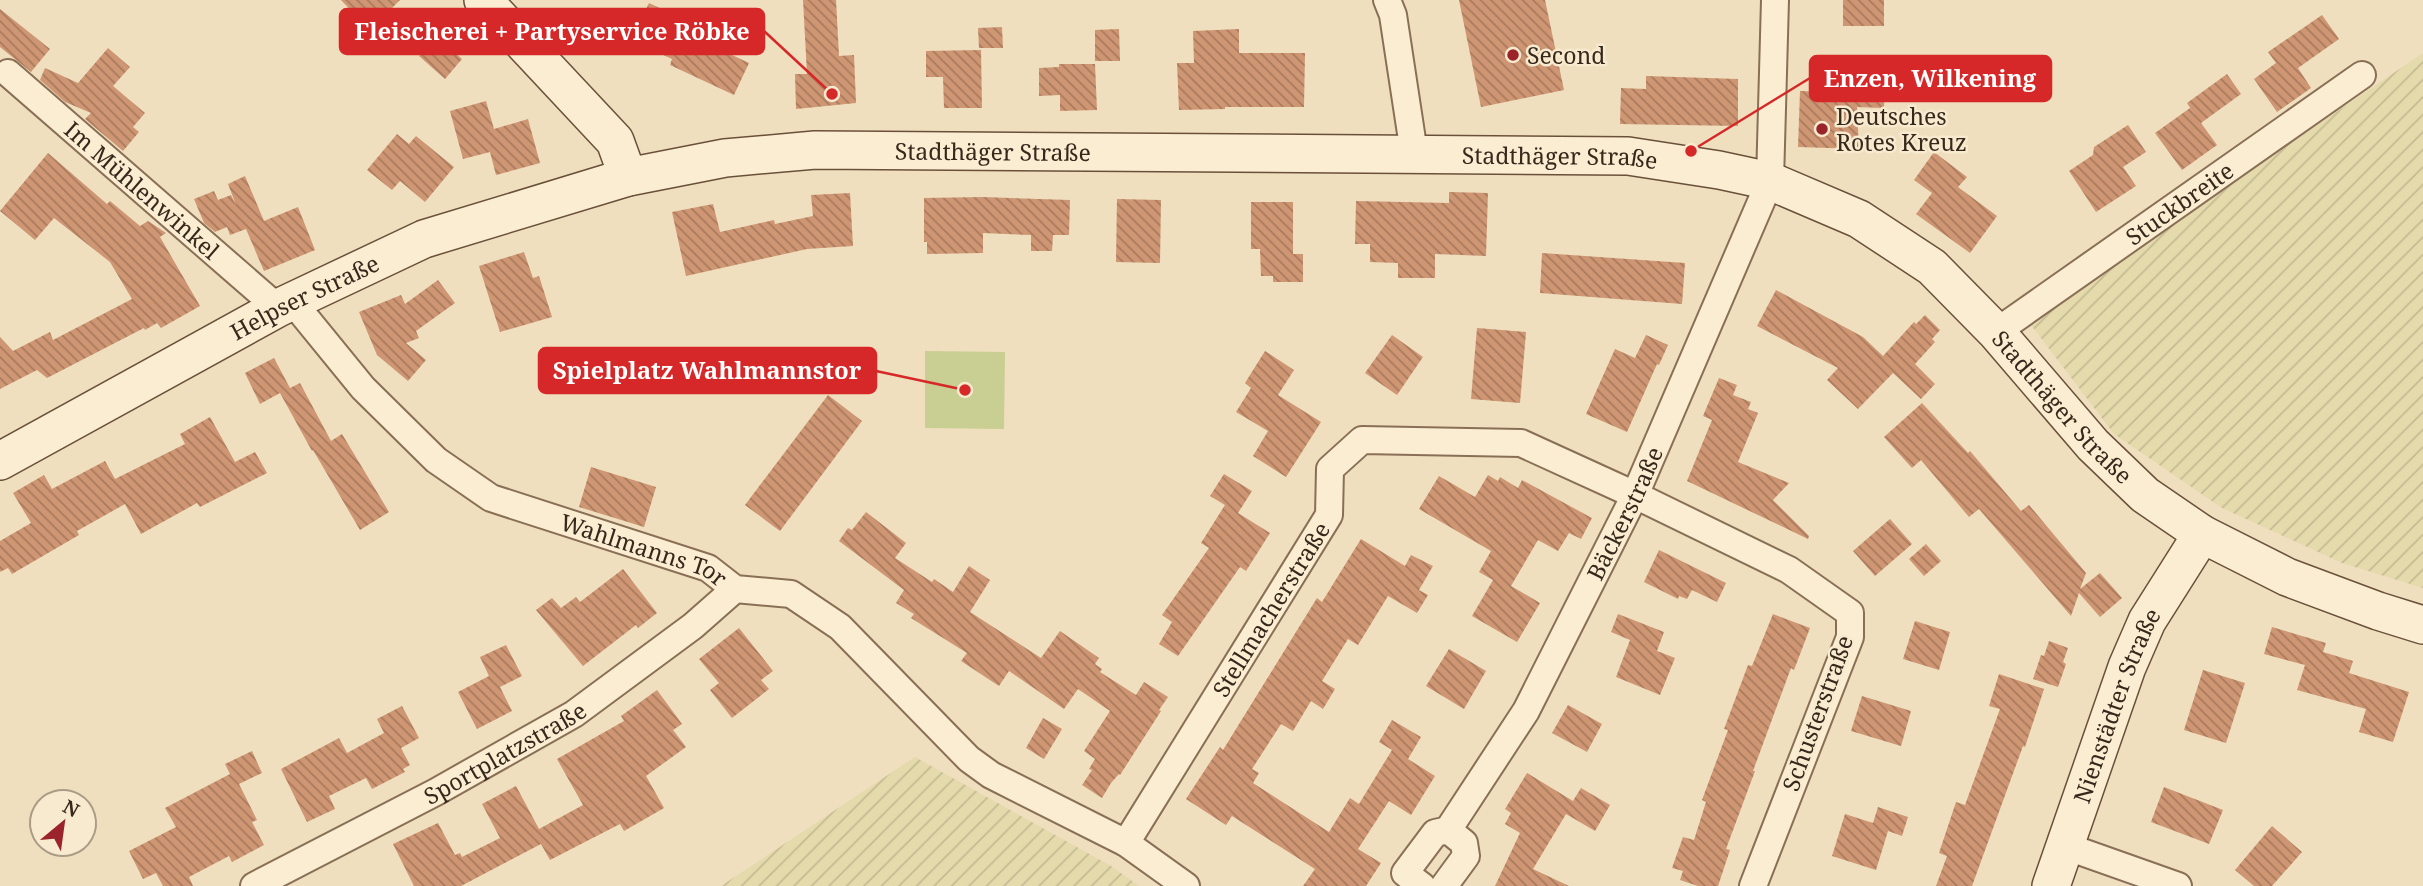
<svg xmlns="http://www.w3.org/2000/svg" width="2423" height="886" viewBox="0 0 2423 886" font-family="'Noto Serif',serif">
<defs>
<pattern id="farmland-furrows" width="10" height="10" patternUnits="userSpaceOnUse" patternTransform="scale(1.75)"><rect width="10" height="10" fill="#e5daac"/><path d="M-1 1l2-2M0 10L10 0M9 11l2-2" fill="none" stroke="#c5bb93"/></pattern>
<pattern id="building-back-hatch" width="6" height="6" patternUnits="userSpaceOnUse" patternTransform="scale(1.75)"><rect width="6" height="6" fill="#cf9673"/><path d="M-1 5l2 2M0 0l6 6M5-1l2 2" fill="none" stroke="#a97a5e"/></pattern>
</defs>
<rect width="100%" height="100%" fill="#efdfbe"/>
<g fill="url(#farmland-furrows)">
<polygon points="2423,53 2423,588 2342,563 2222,508 2114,434 2028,321"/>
<polygon points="915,757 1111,866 1139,886 721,886"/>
</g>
<polygon fill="#c9ce92" points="925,351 1005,352 1004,429 925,428"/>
<g fill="url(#building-back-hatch)">
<polygon points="341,0 400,0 370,30"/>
<polygon points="803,0 836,0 839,56 854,55 856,103 796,109 795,74 807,74"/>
<polygon points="1459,0 1545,0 1564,90 1481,107"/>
<rect x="1843" y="0" width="41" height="26"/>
<polygon points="649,3 696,25 692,30 701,35 698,39 749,63 734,95 670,65 672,59 631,40"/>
<polygon points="0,9 50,49 31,72 0,47"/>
<polygon points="2322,15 2339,39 2298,68 2311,88 2277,112 2254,79 2276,63 2268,52"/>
<polygon points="1002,27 1003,48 979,48 978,28"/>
<polygon points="1119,29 1120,61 1095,61 1095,30"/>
<polygon points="1239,29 1239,53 1305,53 1304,107 1225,107 1225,109 1179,110 1177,63 1194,63 1193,31"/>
<polygon points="436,36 462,59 445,79 419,56"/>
<polygon points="108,48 130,67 113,86 145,113 133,127 139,132 123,151 85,119 91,113 65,102 40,80 45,68 78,83"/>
<polygon points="981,50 982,108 944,108 943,77 926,77 926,51"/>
<polygon points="1059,64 1095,64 1097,110 1060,111 1060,95 1039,96 1039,68 1059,67"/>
<polygon points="2227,74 2241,94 2201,123 2217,145 2182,170 2155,133 2190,108 2196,117 2187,103"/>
<polygon points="1646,76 1738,79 1738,126 1620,124 1621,88 1646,89"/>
<polygon points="1833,83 1885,85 1884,108 1857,107 1859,149 1798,147 1800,91 1833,92"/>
<polygon points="486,101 494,129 528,119 540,163 496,175 490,152 463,159 450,111"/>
<polygon points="2128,125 2146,152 2123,167 2136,186 2096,212 2069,171 2093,155 2094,147"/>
<polygon points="397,134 409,144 416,136 454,167 425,202 400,181 392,190 367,170"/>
<polygon points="1934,152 1967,177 1958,187 1997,216 1970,253 1916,214 1932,193 1914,180"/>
<polygon points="48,153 107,204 110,201 140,226 148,221 166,233 160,237 200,306 161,328 157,323 145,330 144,328 47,378 37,370 0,389 0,337 13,351 50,332 53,340 132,299 110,262 54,218 35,240 0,211"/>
<polygon points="245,176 264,221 298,207 315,250 264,271 246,229 230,235 227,227 215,232 204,223 194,199 214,191 218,200 231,195 236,205 228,184"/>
<polygon points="1449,192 1488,193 1486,256 1435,254 1435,278 1398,278 1398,263 1370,262 1370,244 1355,244 1356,201 1449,203"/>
<polygon points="850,193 853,246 807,249 686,276 672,212 713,204 720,232 774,220 775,224 813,216 811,195"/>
<polygon points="983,197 1070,200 1069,235 1053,235 1052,251 1031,251 1031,235 983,233 983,253 927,254 927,242 924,242 924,198"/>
<polygon points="1117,199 1161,200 1160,263 1116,262"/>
<polygon points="1251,202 1293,202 1293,254 1303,254 1303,282 1273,282 1273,276 1261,276 1260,249 1251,249"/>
<polygon points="524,252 533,278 539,276 552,317 500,332 479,266"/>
<polygon points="1542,253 1685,263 1682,304 1540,293"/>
<polygon points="438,280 455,303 416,331 419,338 406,343 426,360 408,381 377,355 359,312 401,295 405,304"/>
<polygon points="1776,290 1863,337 1883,356 1914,322 1916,324 1925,315 1940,330 1932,339 1935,342 1915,364 1935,384 1921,399 1893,373 1858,409 1827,380 1838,368 1757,326"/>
<polygon points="1477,328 1526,332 1520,403 1471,399"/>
<polygon points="1392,335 1423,357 1397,395 1365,373"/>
<polygon points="1646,335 1668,345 1659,365 1657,364 1627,432 1586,414 1615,349 1635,358"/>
<polygon points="1265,351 1294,370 1278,395 1321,422 1286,477 1253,456 1268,431 1236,412 1251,388 1245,383"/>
<polygon points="274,358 290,388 300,383 331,441 342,434 389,512 360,530 313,450 312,451 280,393 260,404 245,373"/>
<polygon points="1719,378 1737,385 1733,395 1751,402 1748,409 1758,413 1738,462 1789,483 1773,500 1809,536 1808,539 1687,481 1712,420 1703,416"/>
<polygon points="828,395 862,421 780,531 745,505"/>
<polygon points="1922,403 1968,453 1970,451 2021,511 2029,505 2086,573 2080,589 2100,573 2122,598 2100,617 2079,593 2071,616 1979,509 1969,517 1921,460 1912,468 1884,437"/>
<polygon points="210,417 235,462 255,452 267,473 200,507 197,503 141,534 125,504 77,531 79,535 12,574 8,568 0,572 0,541 31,523 13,493 44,475 52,489 105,461 115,479 185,444 180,434"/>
<polygon points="591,467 656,487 644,527 579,507"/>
<polygon points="1224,474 1252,491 1238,513 1230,508 1270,533 1246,571 1240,567 1178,656 1159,644 1172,622 1162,615 1209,548 1201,543 1225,505 1210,496"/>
<polygon points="1488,475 1498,481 1500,477 1518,488 1522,480 1592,518 1581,539 1569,533 1558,551 1538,540 1511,586 1540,603 1517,642 1472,616 1493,580 1479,572 1491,551 1419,509 1439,476 1475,497"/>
<polygon points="866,512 906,543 895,558 932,582 934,579 953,592 969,566 990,580 970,612 1041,658 1060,631 1099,658 1095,664 1102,669 1100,672 1136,695 1144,682 1168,697 1159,710 1161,711 1120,775 1119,774 1111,783 1102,798 1082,785 1092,770 1089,769 1095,759 1084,751 1110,711 1078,689 1064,709 1009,671 999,686 961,661 967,653 911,618 914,614 896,603 904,590 839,541 848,528 852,530"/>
<polygon points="1890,519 1912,544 1875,576 1853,551"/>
<polygon points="1361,539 1405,566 1411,555 1433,566 1419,590 1428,595 1417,613 1388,596 1358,645 1348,639 1322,681 1335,689 1323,709 1311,701 1293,731 1281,724 1252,769 1259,773 1253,783 1329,832 1350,798 1359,804 1392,750 1379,742 1392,720 1421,737 1408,759 1435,776 1411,815 1389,801 1358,849 1381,863 1366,886 1303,886 1315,869 1232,816 1226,825 1186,799 1220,747 1223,750 1317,598 1322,602"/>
<polygon points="1926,544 1941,561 1924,576 1909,559"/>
<polygon points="1659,550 1726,583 1717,602 1692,590 1687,599 1679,596 1678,599 1644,582"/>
<polygon points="623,569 657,613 638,628 636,625 583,666 536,610 552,598 561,608 576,597 580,602"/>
<polygon points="1618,614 1664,632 1657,651 1675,658 1660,695 1616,677 1630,640 1611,632"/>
<polygon points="1773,614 1810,628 1794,670 1791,668 1753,771 1755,771 1726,849 1730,850 1718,886 1698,886 1680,880 1683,871 1672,868 1683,837 1694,840 1706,802 1702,800 1728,730 1724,729 1748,665 1752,666"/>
<polygon points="1915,621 1950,632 1939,670 1903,659"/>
<polygon points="2272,627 2326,643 2323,652 2353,661 2349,673 2409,692 2393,742 2359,732 2366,709 2297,690 2305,665 2264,654"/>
<polygon points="739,628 773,671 761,680 769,689 732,718 710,690 719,683 699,659"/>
<polygon points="2049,641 2068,648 2063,662 2066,664 2058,687 2033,679 2041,655 2044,656"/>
<polygon points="506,645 522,676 500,687 512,711 477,729 458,692 489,676 480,657"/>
<polygon points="1449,649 1486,671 1464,709 1426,686"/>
<polygon points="2203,670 2245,683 2226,743 2184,730"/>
<polygon points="1999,674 2044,689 2025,747 2023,746 1972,886 1936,886 1947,856 1939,853 1956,802 1965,805 2000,709 1989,706"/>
<polygon points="657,690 682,724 673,730 686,747 646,776 664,808 624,831 620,824 550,860 541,844 461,886 414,886 393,844 438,823 455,855 460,853 462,857 500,838 482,804 516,786 539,829 583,805 557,759 624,721 621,716"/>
<polygon points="1862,696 1911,711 1901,746 1851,731"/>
<polygon points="1568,705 1602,724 1587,752 1552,733"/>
<polygon points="402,706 419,738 401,748 410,765 403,769 405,772 372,789 366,778 329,796 335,809 307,822 281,769 339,738 347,753 384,733 377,719"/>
<polygon points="1043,718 1062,729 1044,759 1026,748"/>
<polygon points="252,751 262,773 239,784 257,820 252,822 264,845 232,862 229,856 189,877 193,886 163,886 156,873 143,879 129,851 176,827 165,808 230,774 225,764"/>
<polygon points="1527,773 1573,801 1581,788 1610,805 1595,831 1566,814 1533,869 1569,886 1495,886 1520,833 1505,824 1511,813 1505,809"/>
<polygon points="2164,787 2223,810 2209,844 2151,822"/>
<polygon points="1878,807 1908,817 1902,836 1888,831 1876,870 1832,856 1845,814 1873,823"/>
<polygon points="2272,826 2302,852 2272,886 2254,886 2235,870"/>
</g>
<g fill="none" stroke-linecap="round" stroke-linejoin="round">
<defs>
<g id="street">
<polyline points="1387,0 1393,15 1414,153"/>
<path id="s1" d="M8,73L278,308"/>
<path id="s2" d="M292,301L363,388L436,460L491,498L708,568L735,589L791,594L840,627L969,759L991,775L1126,843L1186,886"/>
<path id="s3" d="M1996,332L2362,75"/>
<path id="s4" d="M1126,843L1329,515L1330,469L1362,440L1521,443L1635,495L1789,570L1850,613V637L1753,886"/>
<polyline points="2065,846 2178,886"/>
<path id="s5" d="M254,886L436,792L574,714L693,626L735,589"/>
<path id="s6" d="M1422,886L1405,873L1435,833L1448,830L1526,711L1635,495L1770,181L1775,0"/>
<polyline points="1444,886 1466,856 1464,843 1448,830"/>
</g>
<g id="secondary">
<polyline points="483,0 615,141 628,177"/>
<path id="s7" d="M0,461L278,308L424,239L628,177L725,158L815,150L1628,156L1719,170L1770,181L1859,219L1932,267L1996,332L2093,445L2145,495L2202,534L2287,577L2378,611L2423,625"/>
<path id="s8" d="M2051,886L2127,667L2147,621L2202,534"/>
</g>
</defs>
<use href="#street" stroke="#896f56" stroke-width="30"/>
<use href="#secondary" stroke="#6a503a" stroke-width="40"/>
<use href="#street" stroke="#faedd2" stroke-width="26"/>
<use href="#secondary" stroke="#faedd2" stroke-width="37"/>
</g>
<g fill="#9a2429" stroke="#f7eace" stroke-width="2.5">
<circle cx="1513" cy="55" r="7"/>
<circle cx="1822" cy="129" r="7"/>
</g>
<g text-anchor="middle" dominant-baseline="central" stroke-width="5" stroke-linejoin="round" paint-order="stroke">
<g font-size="23" fill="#37281c" stroke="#f7eace" text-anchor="start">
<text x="1527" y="55">Second</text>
<text x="1836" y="116">Deutsches<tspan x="1836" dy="26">Rotes Kreuz</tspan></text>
</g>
<g font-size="23" fill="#37281c" stroke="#f7eace">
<text stroke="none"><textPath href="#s7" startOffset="1059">Stadthäger Straße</textPath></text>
<text stroke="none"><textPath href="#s7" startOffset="1626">Stadthäger Straße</textPath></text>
<text stroke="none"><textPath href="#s1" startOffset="178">Im Mühlenwinkel</textPath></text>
<text stroke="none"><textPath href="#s3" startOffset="224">Stuckbreite</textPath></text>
<text stroke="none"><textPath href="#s7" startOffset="346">Helpser Straße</textPath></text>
<text stroke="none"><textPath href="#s7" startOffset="2214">Stadthäger Straße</textPath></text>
<text stroke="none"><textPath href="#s6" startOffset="448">Bäckerstraße</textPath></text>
<text stroke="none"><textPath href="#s2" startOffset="443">Wahlmanns Tor</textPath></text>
<text stroke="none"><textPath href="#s4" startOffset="275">Stellmacherstraße</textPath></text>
<text stroke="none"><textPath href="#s8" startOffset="192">Nienstädter Straße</textPath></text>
<text transform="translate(1817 713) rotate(-70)">Schusterstraße</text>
<text stroke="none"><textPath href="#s5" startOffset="284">Sportplatzstraße</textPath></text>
</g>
</g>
<path fill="none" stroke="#d62828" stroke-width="2.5" d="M832 94L764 31M1691 151L1810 78M965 390L876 371"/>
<g fill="#d62828" stroke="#f7eace" stroke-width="2.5">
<circle cx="832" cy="94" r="7"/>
<circle cx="1691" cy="151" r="7"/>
<circle cx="965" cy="390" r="7"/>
</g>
<g fill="#d62828" stroke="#d62828" stroke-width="2.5">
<rect x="340" y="9" width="424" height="45" rx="7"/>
<rect x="1810" y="56" width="241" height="45" rx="7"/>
<rect x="539" y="348" width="337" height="45" rx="7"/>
</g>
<g font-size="24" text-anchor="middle" font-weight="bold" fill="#fff">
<text x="552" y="40">Fleischerei + Partyservice Röbke</text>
<text x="1930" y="87">Enzen, Wilkening</text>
<text x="707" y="379">Spielplatz Wahlmannstor</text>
</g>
<g transform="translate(63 823) rotate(29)"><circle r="33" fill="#f7eace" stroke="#aa9c87" stroke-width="2"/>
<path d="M0-5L12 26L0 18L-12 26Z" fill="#9a2429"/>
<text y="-10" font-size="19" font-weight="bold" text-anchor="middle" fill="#37281c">N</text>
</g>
</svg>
